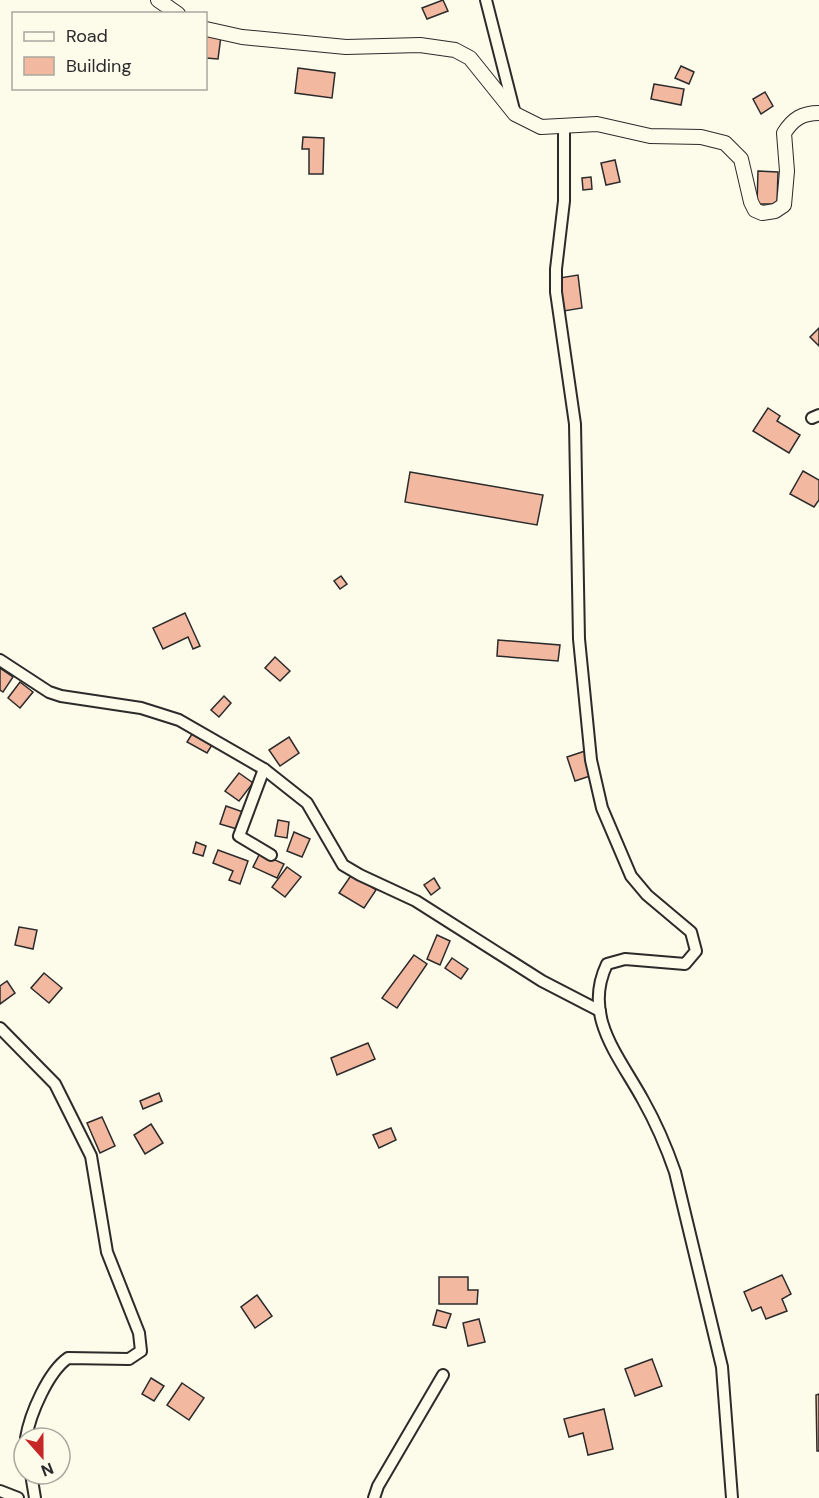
<svg xmlns="http://www.w3.org/2000/svg" width="819" height="1498" viewBox="0 0 819 1498" font-family="'DM Sans',sans-serif">
<rect width="100%" height="100%" fill="#fdfbea"/>
<g fill="#f2b8a0" stroke="#2b2b2b" stroke-width="1.5">
<polygon points="443,0 448,11 427,19 422,8"/>
<polygon points="206,34 221,36 218,59 206,58"/>
<polygon points="681,66 694,72 689,84 675,78"/>
<polygon points="298,68 335,73 332,98 295,93"/>
<polygon points="654,84 684,89 681,105 651,99"/>
<polygon points="765,92 773,106 761,114 753,99"/>
<polygon points="303,137 324,138 323,174 309,174 309,149 302,149"/>
<polygon points="615,160 620,182 606,185 601,163"/>
<polygon points="758,171 778,172 777,204 757,204"/>
<polygon points="591,177 592,189 583,190 582,178"/>
<polygon points="578,275 582,308 564,311 559,278"/>
<polygon points="819,328 819,346 810,337"/>
<polygon points="768,408 780,416 777,421 800,435 789,453 753,431"/>
<polygon points="803,471 819,480 819,500 814,507 790,494"/>
<polygon points="410,472 543,495 537,525 405,502"/>
<polygon points="341,576 347,584 340,589 334,581"/>
<polygon points="185,613 200,646 193,649 188,637 163,649 153,628"/>
<polygon points="498,640 560,645 558,661 497,656"/>
<polygon points="275,657 290,671 280,681 265,668"/>
<polygon points="0,668 13,677 3,692 0,690"/>
<polygon points="20,682 33,692 20,708 8,698"/>
<polygon points="224,696 231,703 219,717 211,710"/>
<polygon points="192,734 212,745 207,753 187,742"/>
<polygon points="289,737 299,753 280,766 269,750"/>
<polygon points="585,751 593,775 575,781 567,757"/>
<polygon points="239,773 253,783 239,801 225,791"/>
<polygon points="226,806 243,812 237,829 220,824"/>
<polygon points="278,820 289,822 287,838 275,836"/>
<polygon points="294,832 310,839 302,857 287,851"/>
<polygon points="196,842 206,846 203,856 193,853"/>
<polygon points="218,850 248,861 240,884 229,880 233,871 213,863"/>
<polygon points="260,853 284,864 277,878 253,867"/>
<polygon points="287,867 301,877 285,897 272,887"/>
<polygon points="352,874 376,890 364,908 339,893"/>
<polygon points="434,878 440,888 431,895 424,885"/>
<polygon points="19,927 37,930 33,949 15,945"/>
<polygon points="437,935 450,941 440,965 427,959"/>
<polygon points="414,955 427,964 397,1008 382,998"/>
<polygon points="452,958 468,969 461,979 445,968"/>
<polygon points="44,973 62,988 49,1003 31,988"/>
<polygon points="7,981 15,993 0,1004 0,986"/>
<polygon points="368,1043 375,1059 337,1075 331,1058"/>
<polygon points="159,1093 162,1101 143,1109 140,1101"/>
<polygon points="102,1117 115,1146 100,1153 87,1123"/>
<polygon points="151,1124 163,1143 145,1154 134,1135"/>
<polygon points="391,1128 396,1140 379,1148 373,1135"/>
<polygon points="782,1275 791,1294 782,1299 787,1311 766,1319 761,1307 752,1311 744,1292"/>
<polygon points="439,1277 468,1277 468,1290 478,1290 477,1304 439,1304"/>
<polygon points="257,1295 272,1316 255,1328 241,1307"/>
<polygon points="437,1310 451,1314 446,1328 433,1325"/>
<polygon points="479,1319 485,1342 468,1346 463,1323"/>
<polygon points="652,1359 662,1386 635,1396 625,1369"/>
<polygon points="151,1378 164,1386 154,1401 142,1394"/>
<polygon points="182,1383 204,1398 189,1420 167,1405"/>
<polygon points="819,1394 819,1451 817,1451 816,1395"/>
<polygon points="604,1409 613,1449 588,1455 583,1433 569,1437 564,1419"/>
</g>
<g fill="none" stroke-linecap="round" stroke-linejoin="round">
<defs>
<g id="minor">
<polyline points="486,0 514,110"/>
<path d="M564,126V201L556,269V292L575,424L579,639L591,760L602,808L631,876L647,895L691,932L696,951L685,964L625,959L607,964C582,1016 619,1056 643,1100C656,1123 666,1146 675,1172L722,1367L732,1498"/>
<polyline points="812,418 819,415"/>
<polyline points="0,660 49,692 61,696 141,708 179,720 264,769 307,803 343,865 360,875 416,901 542,981 600,1011"/>
<polyline points="264,769 239,836 271,855"/>
<path d="M0,1028L55,1084L91,1156L107,1252L139,1333L141,1351L129,1359L68,1358C48,1372 30,1414 26,1438"/>
<polyline points="31,1474 35,1498"/>
<polyline points="0,1491 18,1498"/>
<polyline points="374,1498 378,1486 443,1375"/>
</g>
<g id="tertiary">
<polyline points="158,0 178,14"/>
<path d="M206,29L242,37L346,47L420,45L455,50L470,58L515,114L541,127L597,124L650,136L701,137L725,143L741,159L751,202L755,210L762,213L775,211L784,205L787,171L784,133C793,119 802,113 819,113"/>
</g>
</defs>
<use href="#minor" stroke="#2b2b2b" stroke-width="14"/>
<use href="#tertiary" stroke="#2b2b2b" stroke-width="16"/>
<use href="#minor" stroke="#fdfbea" stroke-width="10"/>
<use href="#tertiary" stroke="#fdfbea" stroke-width="14"/>
</g>
<rect x="12" y="12" width="195" height="78" fill="#fdfbea" stroke="#a9a89e" stroke-width="1.5"/>
<rect x="24" y="32" width="30" height="9" fill="#fdfbea" stroke="#a9a89e" stroke-width="1.5"/>
<text x="66" y="42" font-size="18" fill="#2b2b2b">Road</text>
<rect x="24" y="57" width="30" height="18" fill="#f2b8a0" stroke="#a9a89e" stroke-width="1.5"/>
<text x="66" y="72" font-size="18" fill="#2b2b2b">Building</text>
<g transform="translate(42 1456) rotate(159)"><circle r="28" fill="#fdfbea" stroke="#a9a89e" stroke-width="1.5"/>
<path d="M0-4.5L10 22L0 15L-10 22Z" fill="#c62828"/>
<text y="-9" font-size="16" font-weight="bold" text-anchor="middle" fill="#2b2b2b">N</text>
</g>
</svg>
